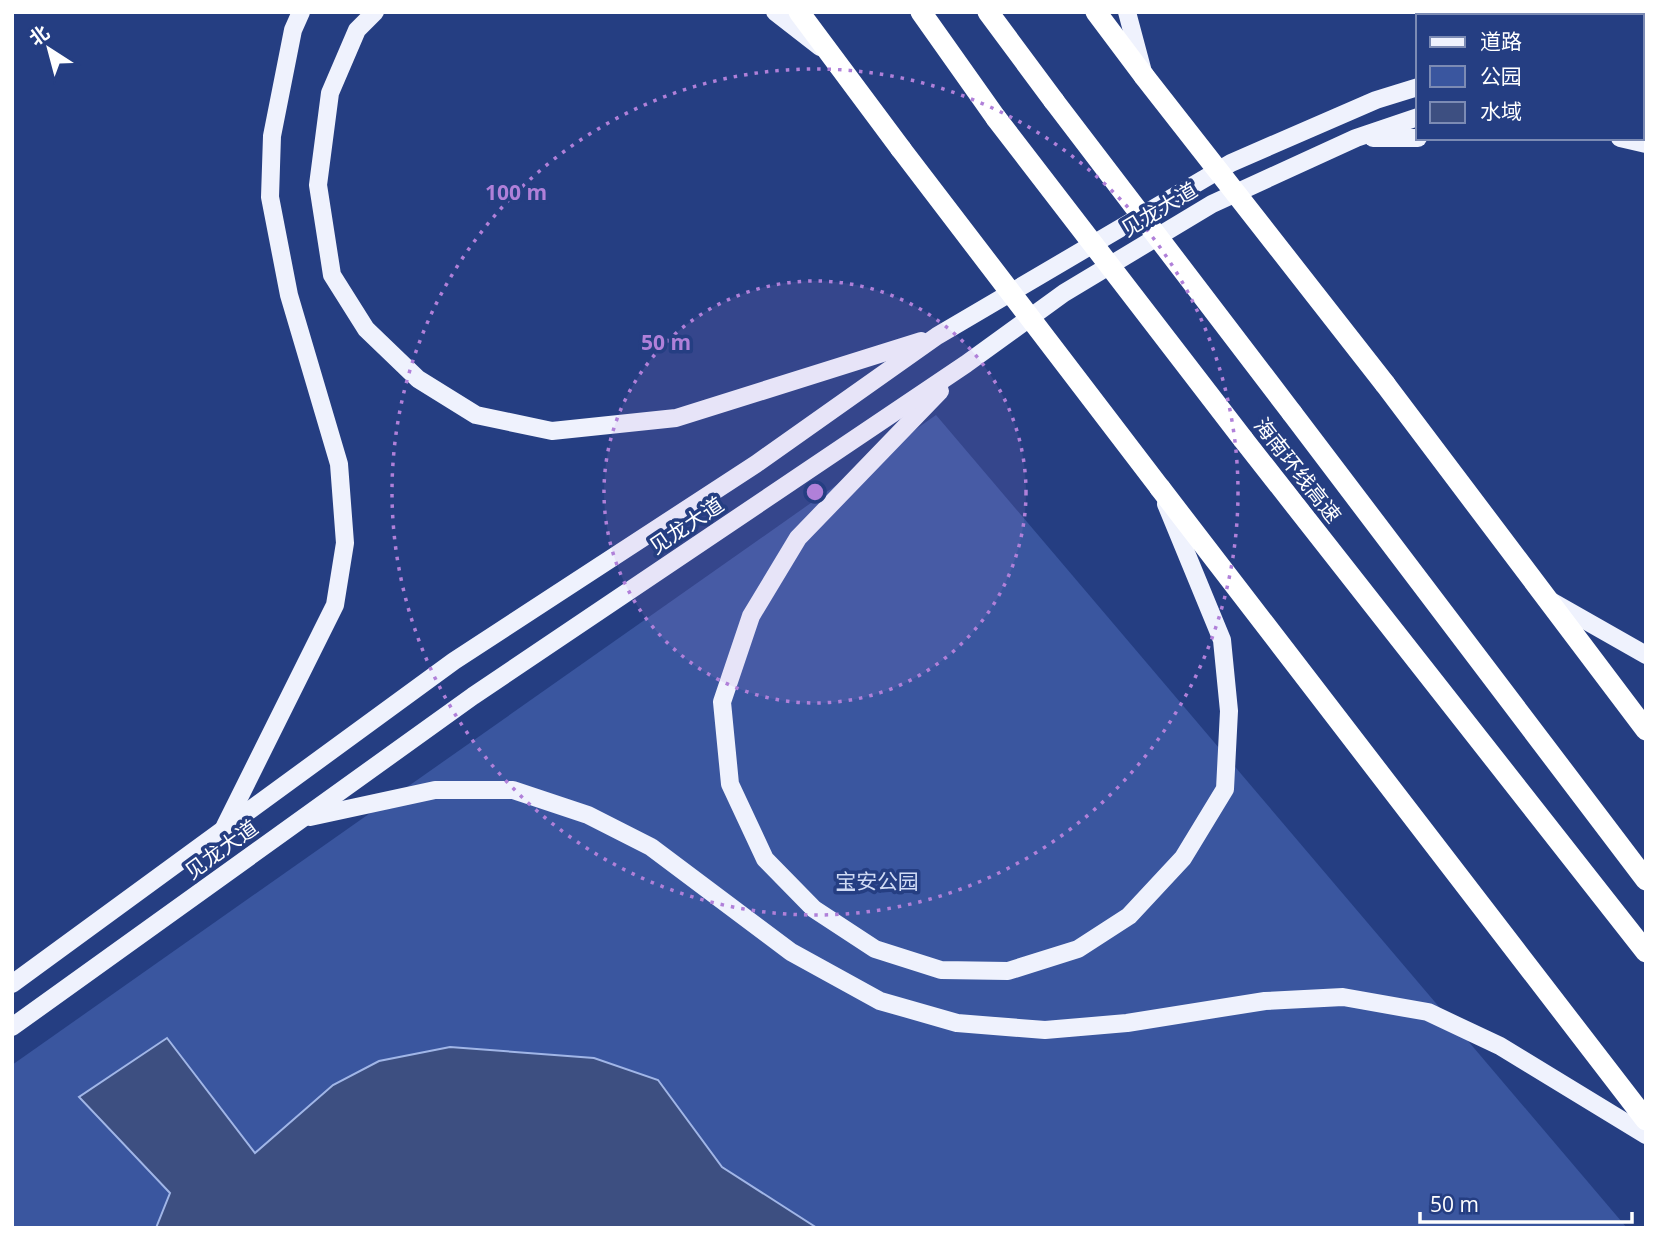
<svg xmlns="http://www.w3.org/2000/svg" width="1658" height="1240" viewBox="0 0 1658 1240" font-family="'Open Sans','Noto Sans SC',sans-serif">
<rect width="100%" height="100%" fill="#253e82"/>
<polygon fill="#3a569f" points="936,415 1627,1228 12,1228 12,1065"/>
<polygon fill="#3d4f81" stroke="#a1b6e7" stroke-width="2" points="167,1038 255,1153 333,1085 379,1061 450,1047 594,1058 658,1080 722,1167 817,1228 156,1228 170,1193 79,1097"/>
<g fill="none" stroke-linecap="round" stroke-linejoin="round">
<g stroke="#eff2fd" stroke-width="18">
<polyline points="375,12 357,30 330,93 318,185 332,275 366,329 418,379 476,415 552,431 676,418 921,341"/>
<polyline points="775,12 820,47"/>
<polyline points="1127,12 1143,72"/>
<polyline points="1500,16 1503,12"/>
<polyline points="1642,23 1646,23"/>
<polyline points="1642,58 1646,58"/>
<polyline points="1373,138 1418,138"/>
<polyline points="1620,138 1646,144"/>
<polyline points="940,391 798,538 751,616 722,702 730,784 765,859 814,909 875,949 941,970 1008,971 1078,949 1129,916 1183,858 1225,789 1229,711 1222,640 1166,504"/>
<polyline points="1551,601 1646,655"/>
<polyline points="310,817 435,790 513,790 588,815 651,847 791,952 880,1001 957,1023 1045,1030 1127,1023 1265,1001 1343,997 1428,1012 1500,1046 1646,1135"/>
<polyline points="225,826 335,605 345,543 339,464 289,295 270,197 272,136 293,30 301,12"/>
<polyline points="12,984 454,661 756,464 937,336 1231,163 1376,100 1418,87"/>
<polyline points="12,1027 473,696 966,364 1064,293 1212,204 1356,138 1418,117"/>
</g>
<g stroke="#fff" stroke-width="21">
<polyline points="799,12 901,149"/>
<polyline points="921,12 996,118"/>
<polyline points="988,12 1054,101"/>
<polyline points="1096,12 1144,76"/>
<polyline points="1385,384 1646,730"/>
<polyline points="1292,413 1646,880"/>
<polyline points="1243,439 1646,952"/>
<polyline points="1160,488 1646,1120"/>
</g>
<g stroke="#fff" stroke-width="21">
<polyline points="1144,76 1385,384"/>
<polyline points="1054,101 1292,413"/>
<polyline points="996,118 1243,439"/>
<polyline points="901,149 1160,488"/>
</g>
</g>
<circle cx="815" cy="492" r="211" fill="#b080d9" fill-opacity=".12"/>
<g fill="none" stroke="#b080d9" stroke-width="3.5" stroke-dasharray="3.5 7">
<circle cx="815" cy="492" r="211"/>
<circle cx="815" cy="492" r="423"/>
</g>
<g text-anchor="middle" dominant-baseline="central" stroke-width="7" stroke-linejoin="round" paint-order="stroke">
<g font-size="21" fill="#fff" stroke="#253e82">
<text transform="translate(1159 209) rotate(-31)">见龙大道</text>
<text transform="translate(1298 470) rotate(52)">海南环线高速</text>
<text transform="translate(686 525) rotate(-34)">见龙大道</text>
<text transform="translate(221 849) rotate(-36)">见龙大道</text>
</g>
<g font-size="21" fill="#d0dbf5" stroke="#253e82">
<text x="877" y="881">宝安公园</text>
</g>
</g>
<circle cx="815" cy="492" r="10" fill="#b080d9" stroke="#253e82" stroke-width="3.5"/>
<g font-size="21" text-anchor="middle" font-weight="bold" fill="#b080d9" stroke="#253e82" stroke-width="7" stroke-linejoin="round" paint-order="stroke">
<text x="516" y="200">100 m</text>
<text x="666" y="350">50 m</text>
</g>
<rect width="1658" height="1240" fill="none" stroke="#ffffff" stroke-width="28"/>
<rect x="1416" y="14" width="228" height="126" fill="#253e82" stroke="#7c8bb4" stroke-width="2"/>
<rect x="1430" y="37" width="35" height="10" fill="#eff2fd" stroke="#7c8bb4" stroke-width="2"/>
<text x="1480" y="49" font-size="21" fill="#ffffff">道路</text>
<rect x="1430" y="66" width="35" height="21" fill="#3a569f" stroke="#7c8bb4" stroke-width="2"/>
<text x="1480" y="84" font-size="21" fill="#ffffff">公园</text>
<rect x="1430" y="102" width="35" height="21" fill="#3d4f81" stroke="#7c8bb4" stroke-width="2"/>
<text x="1480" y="119" font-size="21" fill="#ffffff">水域</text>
<g transform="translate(49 49) rotate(324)" stroke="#253e82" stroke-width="5" paint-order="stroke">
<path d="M0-5L12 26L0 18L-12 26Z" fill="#ffffff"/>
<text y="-10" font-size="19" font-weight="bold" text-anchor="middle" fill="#ffffff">北</text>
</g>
<path d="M1420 1212v10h212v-10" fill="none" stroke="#ffffff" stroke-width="3.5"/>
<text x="1430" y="1212" font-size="21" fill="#ffffff" stroke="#253e82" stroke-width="5" paint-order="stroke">50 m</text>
</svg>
